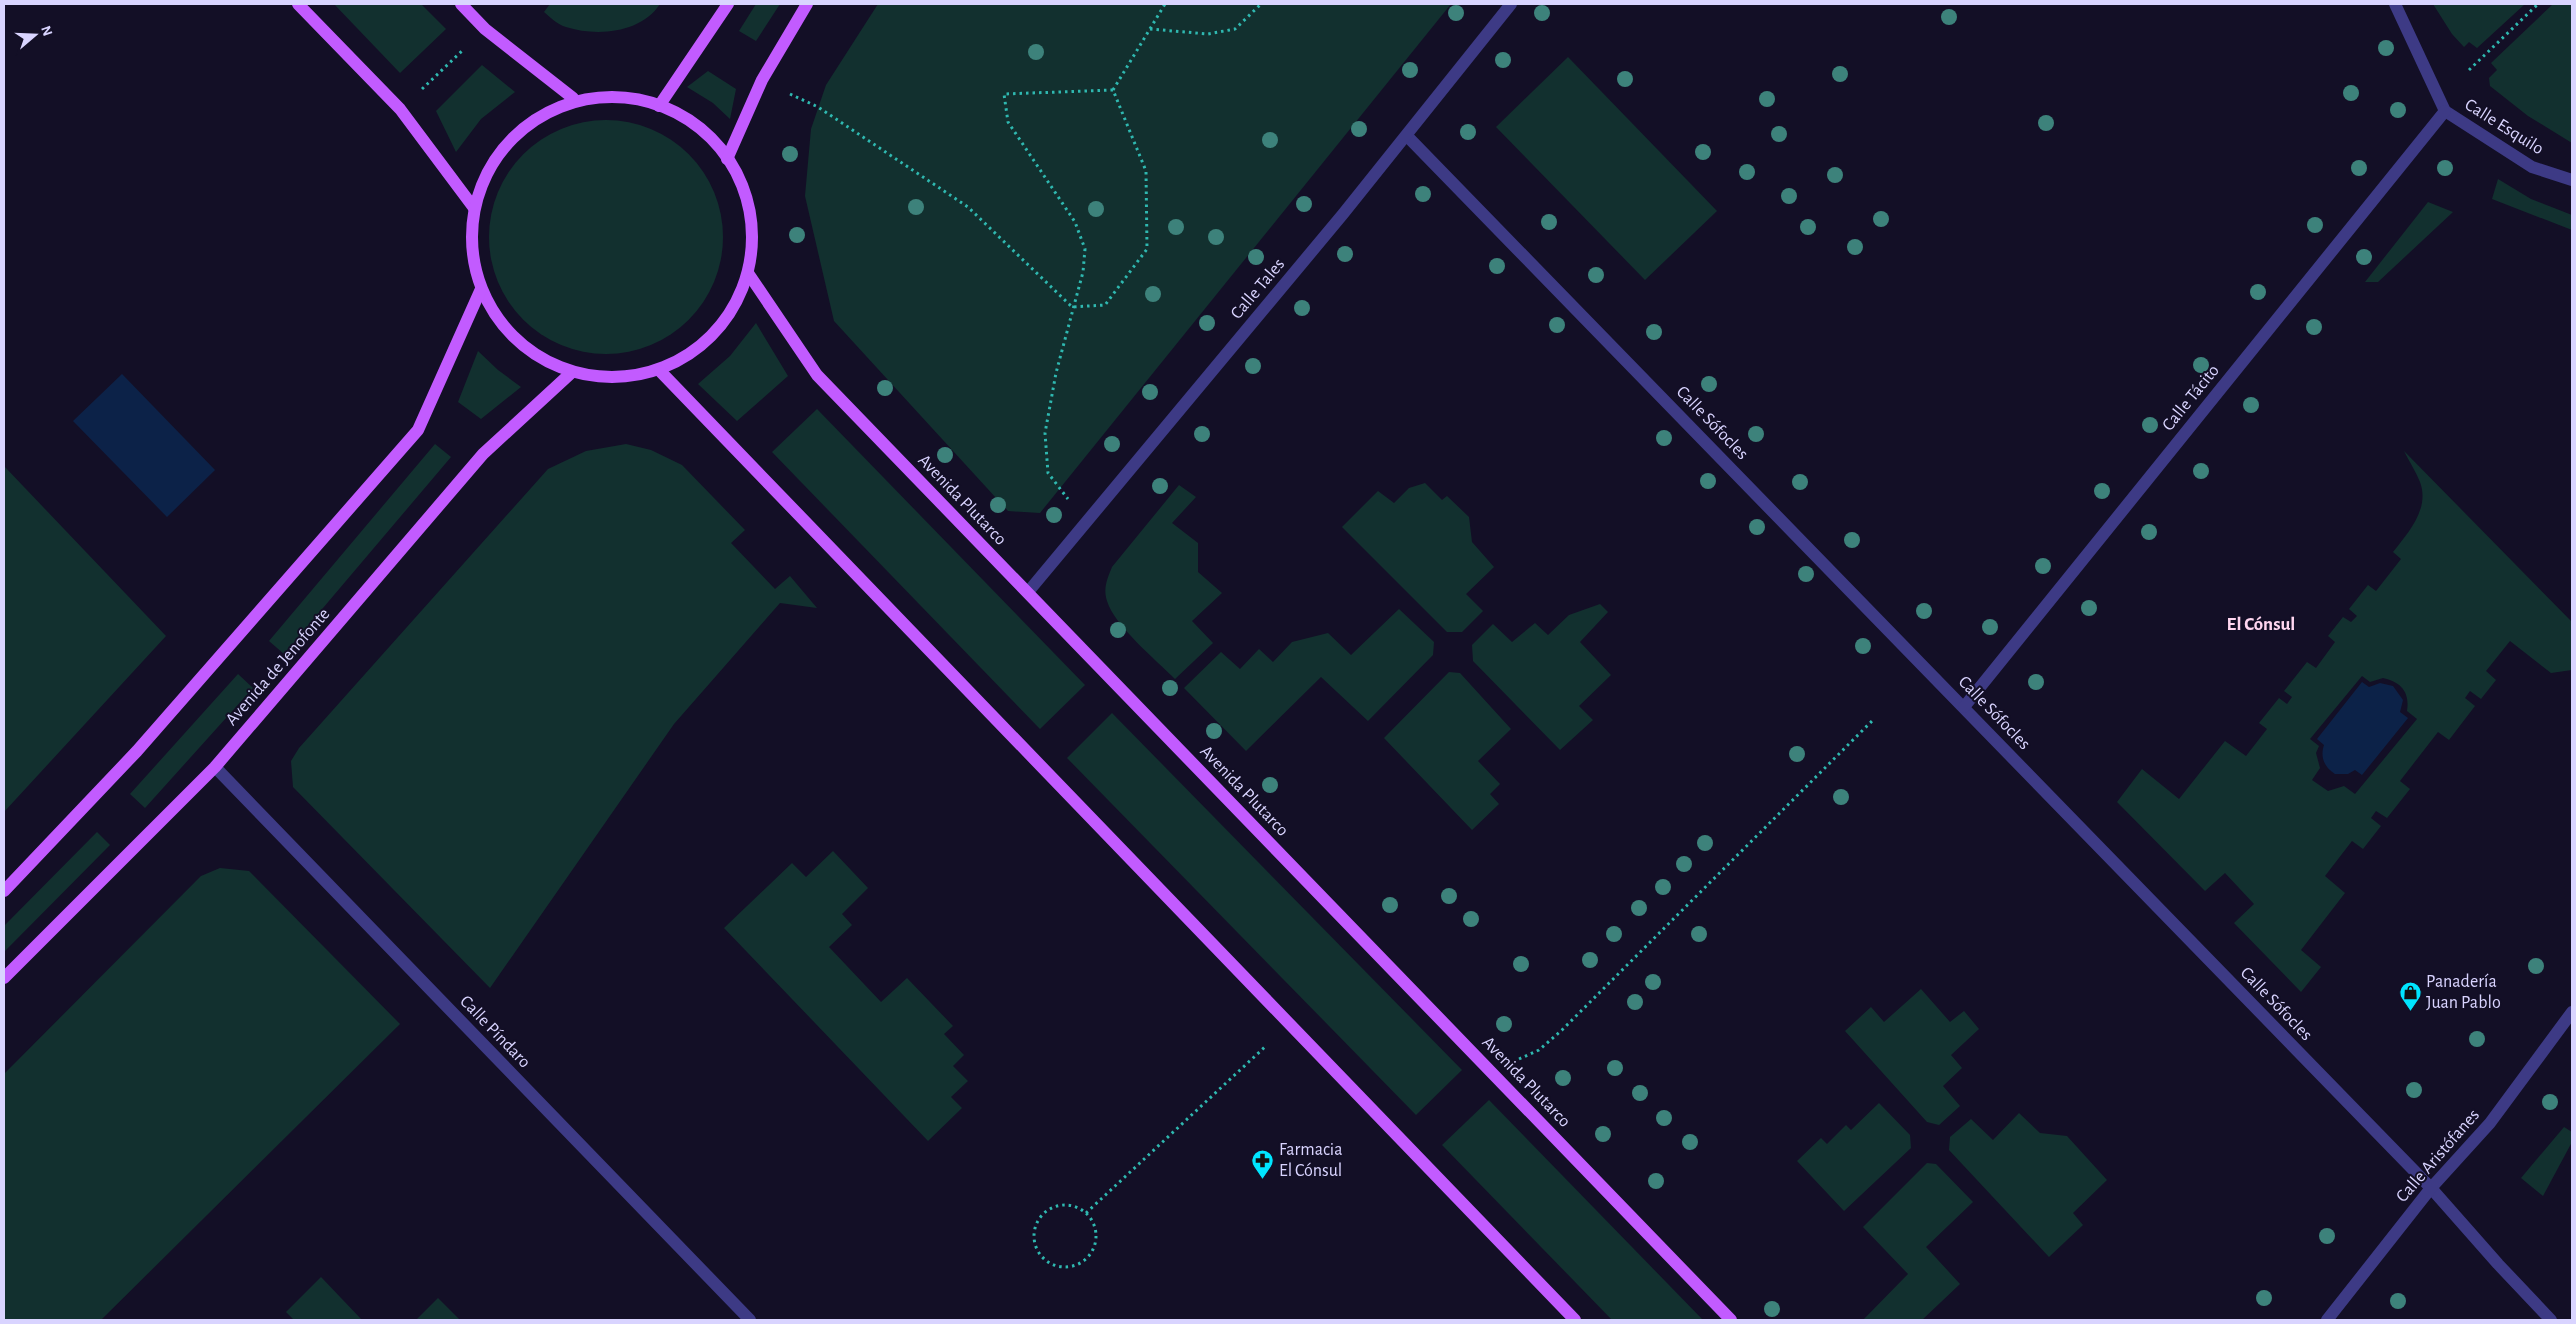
<svg xmlns="http://www.w3.org/2000/svg" width="2576" height="1324" viewBox="0 0 2576 1324" font-family="'Alegreya Sans',sans-serif">
<rect width="100%" height="100%" fill="#130f26"/>
<g fill="#12302f" fill-rule="evenodd">
<polygon points="334,4 421,4 446,29 400,73"/>
<path d="M550,4H660C641,33 597,37 566,27C558,25 550,17 544,12Z"/>
<polygon points="756,4 780,4 756,41 739,31"/>
<polygon points="878,4 1451,4 1040,513 1008,511 834,321 805,196 811,129 826,85"/>
<polygon points="2433,4 2525,4 2477,48 2469,42 2464,47 2452,34"/>
<polygon points="2553,4 2572,4 2572,143 2528,116 2490,86 2489,78 2497,70 2491,63"/>
<polygon points="1568,57 1717,211 1645,280 1496,127"/>
<polygon points="482,65 515,92 481,119 456,152 436,111"/>
<polygon points="708,71 736,89 730,119 713,103 687,87"/>
<circle cx="606" cy="237" r="117"/>
<polygon points="2498,179 2531,199 2572,215 2572,230 2492,199"/>
<polygon points="2428,202 2453,212 2378,282 2365,282"/>
<polygon points="756,323 788,376 737,421 698,384 730,356"/>
<polygon points="478,351 498,370 521,387 481,419 458,402"/>
<polygon points="817,409 1085,685 1040,729 772,452"/>
<polygon points="435,444 451,457 284,654 269,641"/>
<polygon points="626,444 651,450 682,465 745,530 731,543 775,589 790,576 817,608 780,603 674,724 490,988 293,787 291,761 299,748 548,469 586,451"/>
<path d="M2404,451L2572,622V670L2551,673L2510,641L2486,671L2496,680L2481,699L2470,691L2465,698L2475,706L2449,740L2438,732L2400,781L2410,789L2387,818L2376,811L2371,818L2381,826L2363,849L2352,841L2325,876L2345,893L2301,950L2321,967L2301,992L2234,923L2254,904L2225,873L2205,891L2117,802L2142,769L2179,799L2225,741L2246,756L2267,729L2259,723L2279,698L2287,704L2292,697L2284,691L2307,662L2316,668L2335,642L2328,636L2343,617L2351,622L2357,616L2349,609L2368,585L2376,591L2401,559L2393,552C2408,533 2430,509 2420,482C2416,472 2409,461 2404,451ZM2362,676L2370,682L2383,678C2401,682 2410,692 2407,711L2417,719L2355,794L2344,786L2328,791L2312,780L2320,768L2316,753L2319,746L2310,739Z"/>
<polygon points="4,466 166,636 4,812"/>
<polygon points="1425,483 1442,500 1447,496 1469,517 1472,542 1494,567 1466,594 1483,611 1462,632 1447,632 1342,527 1378,491 1394,503 1409,488"/>
<path d="M1179,485L1196,497L1172,523L1198,543V572L1222,593L1192,621L1213,643L1175,679C1156,660 1114,625 1107,601C1103,589 1107,579 1112,567Z"/>
<polygon points="1600,604 1608,612 1580,642 1611,675 1579,706 1593,720 1560,750 1473,661 1472,645 1493,624 1512,642 1535,623 1548,635 1569,615"/>
<polygon points="1399,609 1434,642 1433,655 1368,721 1321,677 1246,751 1184,688 1221,652 1240,669 1259,649 1273,662 1292,642 1328,633 1351,655"/>
<polygon points="1449,672 1460,673 1511,729 1478,761 1500,784 1490,794 1499,804 1472,830 1384,738"/>
<polygon points="238,674 253,688 145,808 130,794"/>
<polygon points="1112,713 1462,1070 1416,1115 1067,758"/>
<polygon points="97,832 110,845 4,952 4,926"/>
<polygon points="833,851 868,888 842,914 852,925 829,947 881,1002 907,978 953,1026 944,1034 964,1055 953,1066 968,1081 951,1097 962,1108 928,1141 724,928 792,863 806,877"/>
<polygon points="220,868 249,871 400,1024 101,1320 4,1320 4,1074 201,876"/>
<polygon points="1921,989 1950,1022 1964,1011 1979,1029 1951,1055 1962,1068 1943,1086 1960,1106 1939,1125 1927,1122 1845,1031 1871,1007 1884,1022"/>
<polygon points="1489,1100 1703,1320 1612,1320 1442,1145"/>
<polygon points="1879,1103 1910,1135 1911,1148 1844,1211 1797,1161 1821,1138 1827,1144 1846,1125 1851,1130"/>
<polygon points="2019,1113 2040,1133 2067,1136 2107,1180 2073,1213 2083,1225 2049,1257 1949,1150 1950,1137 1971,1119 1993,1140"/>
<polygon points="2564,1127 2572,1132 2572,1142 2543,1196 2521,1178"/>
<polygon points="1927,1163 1936,1164 1973,1202 1926,1247 1960,1284 1922,1320 1863,1320 1908,1274 1863,1227"/>
<polygon points="321,1277 362,1320 294,1320 286,1312"/>
<polygon points="438,1298 460,1320 416,1320"/>
</g>
<g fill="#0c2248">
<polygon points="122,374 215,470 167,517 73,421"/>
<path d="M2362,682L2369,687L2380,683L2393,686L2403,700L2400,712L2408,718L2362,775L2355,770L2348,774H2335C2324,767 2320,757 2324,745L2317,739Z"/>
</g>
<g fill="none" stroke-linecap="round" stroke-linejoin="round">
<g stroke="#2fb8b0" stroke-width="3" stroke-dasharray="2.5 4" stroke-linecap="butt">
<polyline points="1150,29 1208,34 1235,29 1261,4"/>
<polyline points="2469,70 2538,4"/>
<polyline points="422,89 463,50"/>
<polyline points="1113,90 1165,4"/>
<polyline points="790,94 818,107 968,207 1072,307 1105,305 1147,249 1146,171 1113,90 1004,94 1008,122 1075,222 1085,249 1083,272 1056,373 1045,433 1048,473 1068,499"/>
<polyline points="1519,1059 1539,1050 1562,1030 1872,721"/>
<circle cx="1065" cy="1236" r="31"/>
<polyline points="1086,1213 1267,1045"/>
</g>
<g stroke="#3d3a85" stroke-width="12">
<polyline points="2395,4 2445,111 2532,167 2572,180"/>
<polyline points="1407,136 2431,1188 2498,1264 2551,1320"/>
<polyline points="1028,592 1343,214 1511,4"/>
<polyline points="1964,707 2445,111"/>
<polyline points="215,767 750,1320"/>
<polyline points="2327,1320 2431,1188 2490,1123 2572,1012"/>
</g>
<g stroke="#c25bff" stroke-width="12">
<polyline points="298,4 400,109 474,208"/>
<polyline points="461,4 485,29 573,98"/>
<circle cx="612" cy="237" r="140"/>
<polyline points="659,106 728,4"/>
<polyline points="727,159 762,80 807,4"/>
<polyline points="748,273 817,375 1731,1320"/>
<polyline points="660,371 1575,1320"/>
<polyline points="4,891 137,751 418,430 481,289"/>
<polyline points="4,978 215,767 483,454 571,373"/>
</g>
</g>
<g fill="#3d827b">
<circle cx="1456" cy="13" r="8"/>
<circle cx="1542" cy="13" r="8"/>
<circle cx="1949" cy="17" r="8"/>
<circle cx="2386" cy="48" r="8"/>
<circle cx="1036" cy="52" r="8"/>
<circle cx="1503" cy="60" r="8"/>
<circle cx="1410" cy="70" r="8"/>
<circle cx="1840" cy="74" r="8"/>
<circle cx="1625" cy="79" r="8"/>
<circle cx="2351" cy="93" r="8"/>
<circle cx="1767" cy="99" r="8"/>
<circle cx="2398" cy="110" r="8"/>
<circle cx="2046" cy="123" r="8"/>
<circle cx="1359" cy="129" r="8"/>
<circle cx="1468" cy="132" r="8"/>
<circle cx="1779" cy="134" r="8"/>
<circle cx="1270" cy="140" r="8"/>
<circle cx="1703" cy="152" r="8"/>
<circle cx="790" cy="154" r="8"/>
<circle cx="2359" cy="168" r="8"/>
<circle cx="2445" cy="168" r="8"/>
<circle cx="1747" cy="172" r="8"/>
<circle cx="1835" cy="175" r="8"/>
<circle cx="1423" cy="194" r="8"/>
<circle cx="1789" cy="196" r="8"/>
<circle cx="1304" cy="204" r="8"/>
<circle cx="916" cy="207" r="8"/>
<circle cx="1096" cy="209" r="8"/>
<circle cx="1881" cy="219" r="8"/>
<circle cx="1549" cy="222" r="8"/>
<circle cx="2315" cy="225" r="8"/>
<circle cx="1176" cy="227" r="8"/>
<circle cx="1808" cy="227" r="8"/>
<circle cx="797" cy="235" r="8"/>
<circle cx="1216" cy="237" r="8"/>
<circle cx="1855" cy="247" r="8"/>
<circle cx="1345" cy="254" r="8"/>
<circle cx="1256" cy="257" r="8"/>
<circle cx="2364" cy="257" r="8"/>
<circle cx="1497" cy="266" r="8"/>
<circle cx="1596" cy="275" r="8"/>
<circle cx="2258" cy="292" r="8"/>
<circle cx="1153" cy="294" r="8"/>
<circle cx="1302" cy="308" r="8"/>
<circle cx="1207" cy="323" r="8"/>
<circle cx="1557" cy="325" r="8"/>
<circle cx="2314" cy="327" r="8"/>
<circle cx="1654" cy="332" r="8"/>
<circle cx="2201" cy="365" r="8"/>
<circle cx="1253" cy="366" r="8"/>
<circle cx="1709" cy="384" r="8"/>
<circle cx="885" cy="388" r="8"/>
<circle cx="1150" cy="392" r="8"/>
<circle cx="2251" cy="405" r="8"/>
<circle cx="2150" cy="425" r="8"/>
<circle cx="1202" cy="434" r="8"/>
<circle cx="1756" cy="434" r="8"/>
<circle cx="1664" cy="438" r="8"/>
<circle cx="1112" cy="444" r="8"/>
<circle cx="945" cy="455" r="8"/>
<circle cx="2201" cy="471" r="8"/>
<circle cx="1708" cy="481" r="8"/>
<circle cx="1800" cy="482" r="8"/>
<circle cx="1160" cy="486" r="8"/>
<circle cx="2102" cy="491" r="8"/>
<circle cx="998" cy="505" r="8"/>
<circle cx="1054" cy="515" r="8"/>
<circle cx="1757" cy="527" r="8"/>
<circle cx="2149" cy="532" r="8"/>
<circle cx="1852" cy="540" r="8"/>
<circle cx="2043" cy="566" r="8"/>
<circle cx="1806" cy="574" r="8"/>
<circle cx="2089" cy="608" r="8"/>
<circle cx="1924" cy="611" r="8"/>
<circle cx="1990" cy="627" r="8"/>
<circle cx="1118" cy="630" r="8"/>
<circle cx="1863" cy="646" r="8"/>
<circle cx="2036" cy="682" r="8"/>
<circle cx="1170" cy="688" r="8"/>
<circle cx="1214" cy="731" r="8"/>
<circle cx="1797" cy="754" r="8"/>
<circle cx="1270" cy="785" r="8"/>
<circle cx="1841" cy="797" r="8"/>
<circle cx="1705" cy="843" r="8"/>
<circle cx="1684" cy="864" r="8"/>
<circle cx="1663" cy="887" r="8"/>
<circle cx="1449" cy="896" r="8"/>
<circle cx="1390" cy="905" r="8"/>
<circle cx="1639" cy="908" r="8"/>
<circle cx="1471" cy="919" r="8"/>
<circle cx="1614" cy="934" r="8"/>
<circle cx="1699" cy="934" r="8"/>
<circle cx="1590" cy="960" r="8"/>
<circle cx="1521" cy="964" r="8"/>
<circle cx="2536" cy="966" r="8"/>
<circle cx="1653" cy="982" r="8"/>
<circle cx="1635" cy="1002" r="8"/>
<circle cx="1504" cy="1024" r="8"/>
<circle cx="2477" cy="1039" r="8"/>
<circle cx="1615" cy="1068" r="8"/>
<circle cx="1563" cy="1078" r="8"/>
<circle cx="2414" cy="1090" r="8"/>
<circle cx="1640" cy="1093" r="8"/>
<circle cx="2550" cy="1102" r="8"/>
<circle cx="1664" cy="1118" r="8"/>
<circle cx="1603" cy="1134" r="8"/>
<circle cx="1690" cy="1142" r="8"/>
<circle cx="1656" cy="1181" r="8"/>
<circle cx="2327" cy="1236" r="8"/>
<circle cx="2264" cy="1298" r="8"/>
<circle cx="2398" cy="1301" r="8"/>
<circle cx="1772" cy="1309" r="8"/>
</g>
<defs>
<symbol id="shop-pin" viewBox="-11 -11 22 30"><path d="M0 17L-7.5 6A9.5 9.5 0 1 1 7.5 6Z" fill="#00e5ff" stroke="#130f26"/><path d="M-5-2.5h2.3a2.7 3.5 0 0 1 5.4 0H5L5.5 6h-11ZM-1.5-2.5h3a1.5 2.3 0 0 0-3 0Z" fill="#111"/></symbol>
<symbol id="pharmacy-pin" viewBox="-11 -11 22 30"><path d="M0 17L-7.5 6A9.5 9.5 0 1 1 7.5 6Z" fill="#00e5ff" stroke="#130f26"/><path d="M-2-6h4v4h4v4h-4v4h-4v-4h-4v-4h4Z" fill="#111"/></symbol>
</defs>
<g fill-rule="evenodd">
<use href="#shop-pin" x="2398" y="980" width="25" height="34"/>
<use href="#pharmacy-pin" x="1250" y="1148" width="25" height="34"/>
</g>
<g text-anchor="middle" dominant-baseline="central" stroke-width="4" stroke-linejoin="round" paint-order="stroke">
<g font-size="18" fill="#d9d4ff" stroke="#130f26">
<text transform="translate(2504 127) rotate(32)">Calle Esquilo</text>
<text transform="translate(1258 289) rotate(-50)">Calle Tales</text>
<text transform="translate(2191 398) rotate(-51)">Calle Tácito</text>
<text transform="translate(1712 423) rotate(46)">Calle Sófocles</text>
<text transform="translate(962 500) rotate(46)">Avenida Plutarco</text>
<text transform="translate(278 667) rotate(-49)">Avenida de Jenofonte</text>
<text transform="translate(1994 713) rotate(46)">Calle Sófocles</text>
<text transform="translate(1244 791) rotate(46)">Avenida Plutarco</text>
<text transform="translate(2276 1004) rotate(46)">Calle Sófocles</text>
<text transform="translate(495 1032) rotate(46)">Calle Píndaro</text>
<text transform="translate(1526 1082) rotate(46)">Avenida Plutarco</text>
<text transform="translate(2438 1156) rotate(-49)">Calle Aristófanes</text>
</g>
<g font-size="18" fill="#d9d4ff" stroke="#130f26" text-anchor="start">
<text x="2426" y="982">Panadería<tspan x="2426" dy="21">Juan Pablo</tspan></text>
<text x="1279" y="1150">Farmacia<tspan x="1279" dy="21">El Cónsul</tspan></text>
</g>
<g font-size="19" font-weight="bold" fill="#ffd6f0" stroke="#130f26">
<text x="2261" y="624">El Cónsul</text>
</g>
</g>
<rect width="2576" height="1324" fill="none" stroke="#d9d4ff" stroke-width="10"/>
<g transform="translate(35 35) rotate(71)" stroke="#130f26" stroke-width="4" paint-order="stroke">
<path d="M0-4L9 19L0 12L-9 19Z" fill="#d9d4ff"/>
<text y="-8" font-size="14" font-weight="bold" text-anchor="middle" fill="#d9d4ff">N</text>
</g>
</svg>
